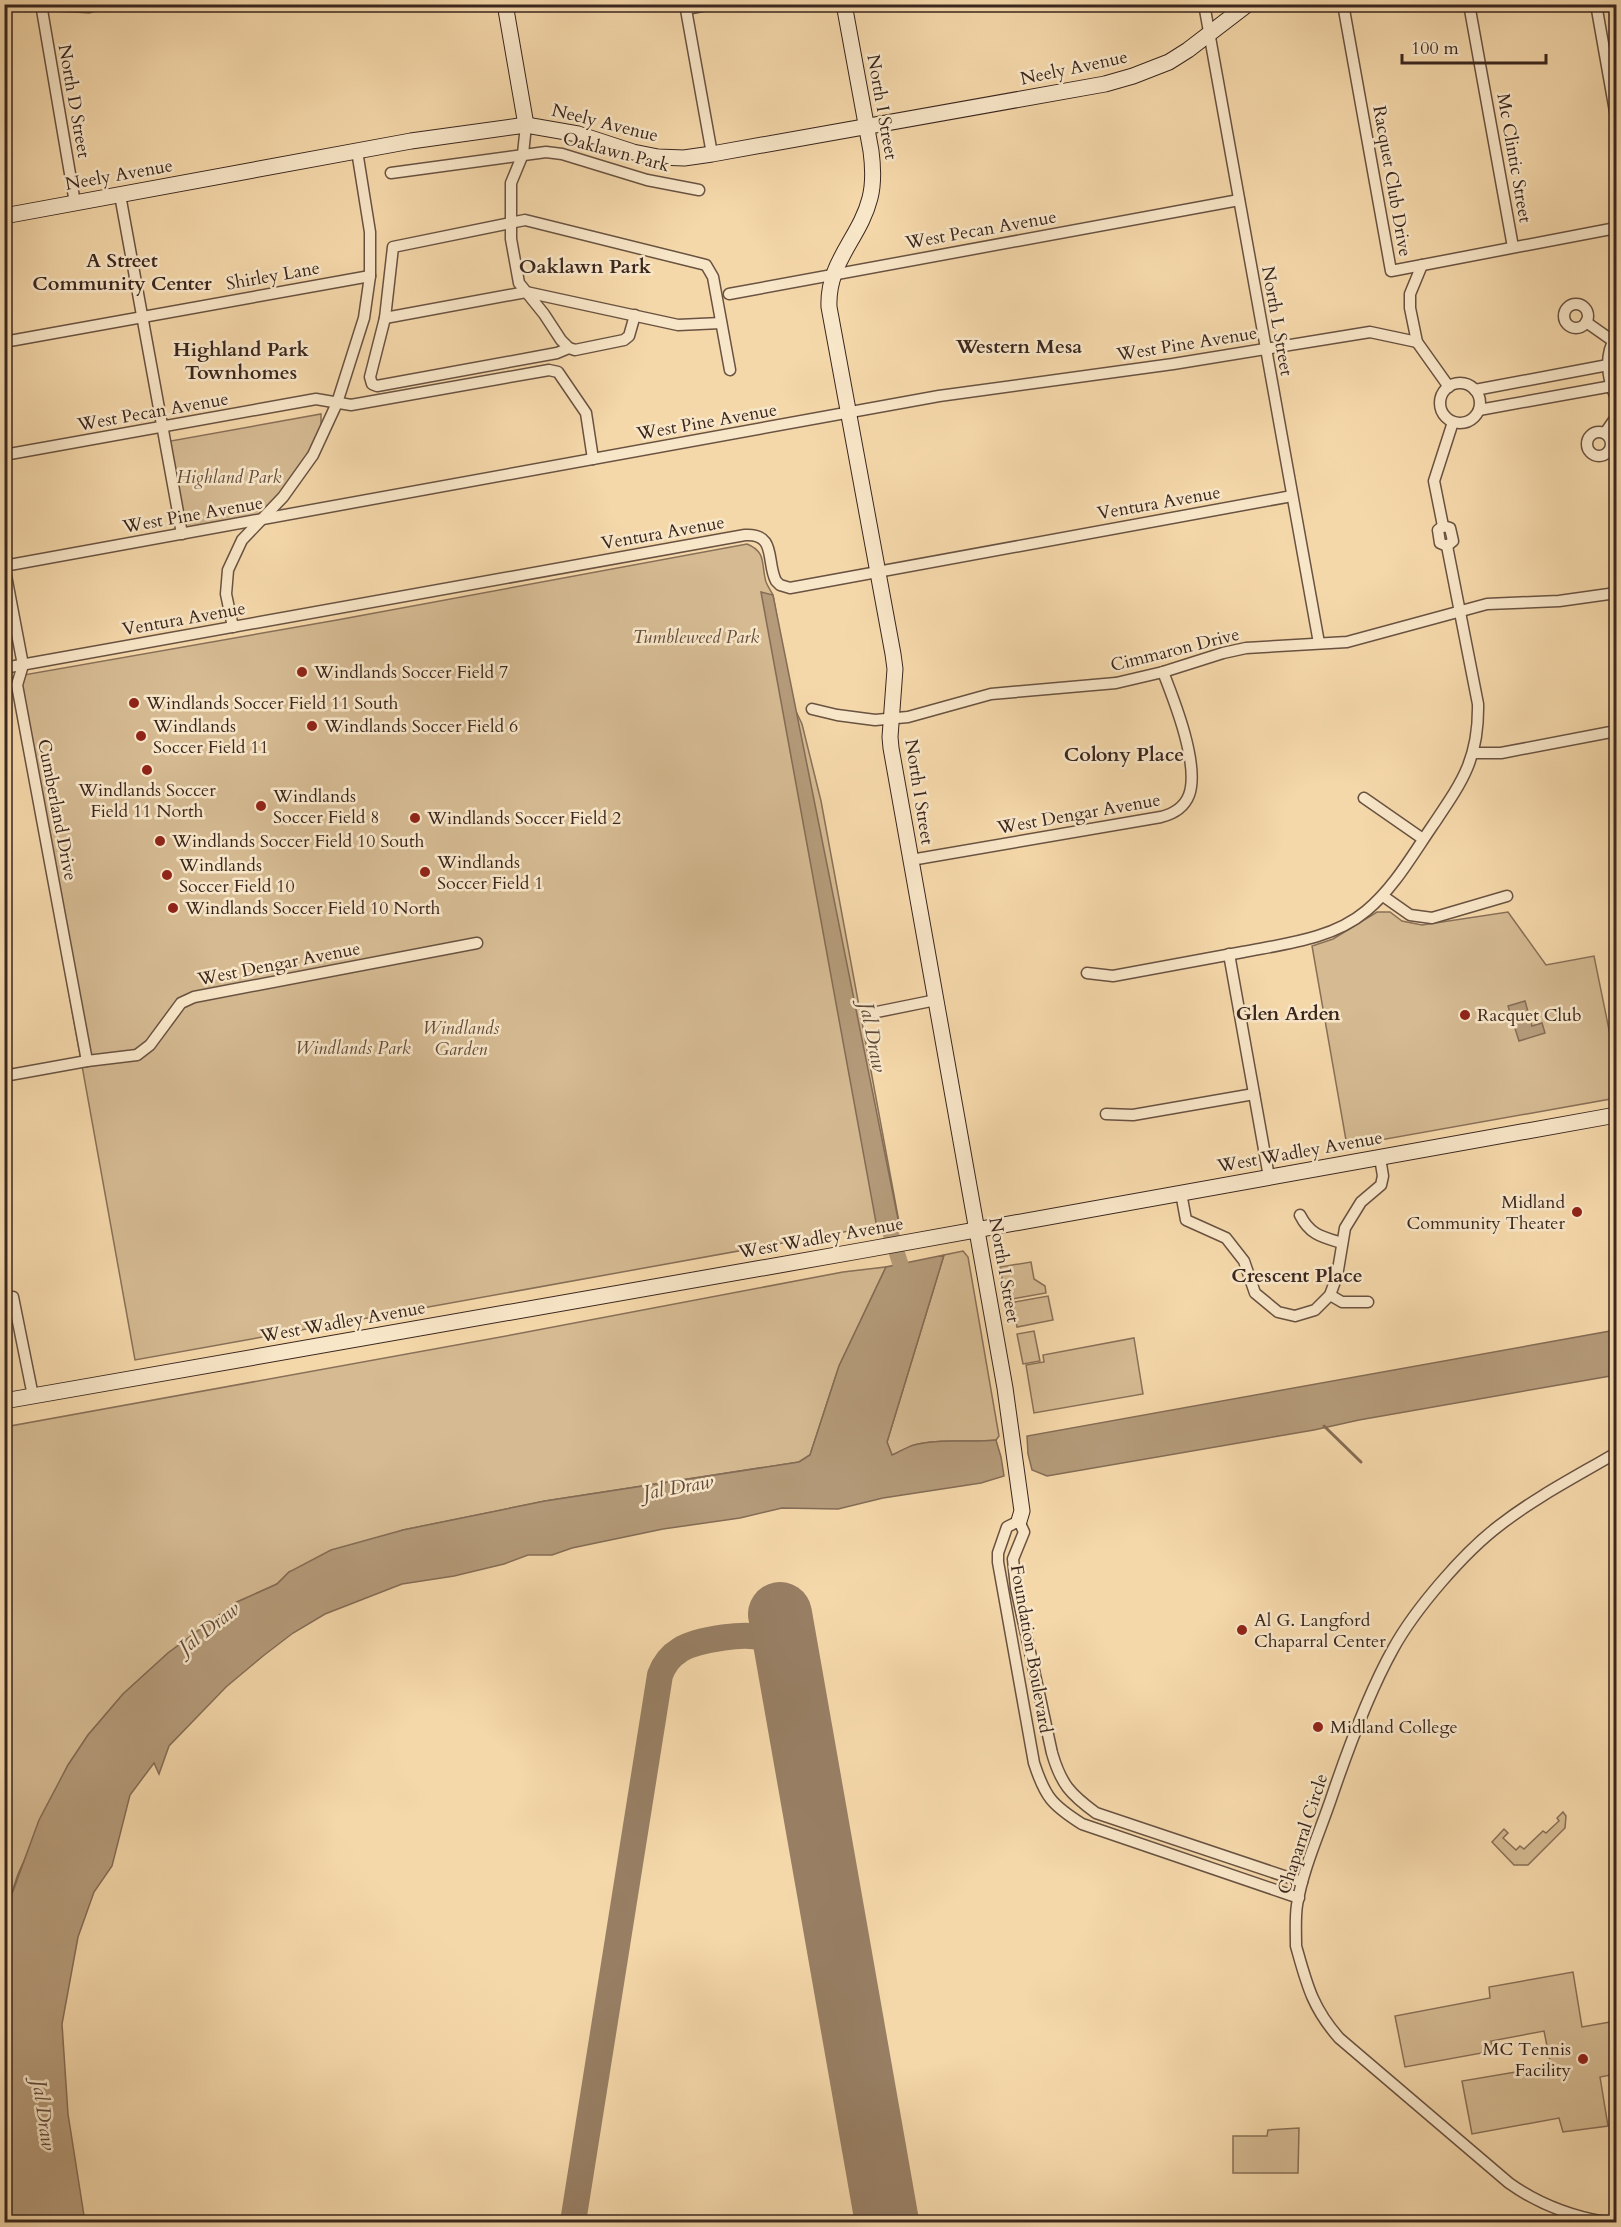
<svg xmlns="http://www.w3.org/2000/svg" width="1621" height="2227" viewBox="0 0 1621 2227" font-family="Cardo,serif">
<rect width="100%" height="100%" fill="#f5d8aa"/>
<filter id="stains"><feTurbulence type="fractalNoise" baseFrequency=".00333" numOctaves="4"/><feColorMatrix values="0 0 0 0 .2 0 0 0 0 .09 0 0 0 0 .02 0 0 0 .5 -.17"/></filter>
<radialGradient id="worn" r=".72"><stop offset=".6" stop-color="#630" stop-opacity="0"/><stop offset="1" stop-color="#630" stop-opacity=".3"/></radialGradient>
<g fill="#d5ba92" stroke="#887058" stroke-width="1.5">
<polygon points="321,414 321,439 261,519 182,533 165,442"/>
<path d="M747,544C767,552 761,565 766,582C768,587 771,591 773,595L792,703L802,724L821,801L899,1222L135,1360L12,677L337,620Z"/>
<polygon points="1377,912 1390,912 1402,921 1422,925 1508,912 1546,965 1594,956 1616,1064 1616,1098 1347,1146 1312,946 1333,939"/>
<path d="M963,1251L968,1257L999,1436L996,1440C969,1443 941,1438 914,1445C907,1448 899,1452 892,1455L887,1442L944,1255Z"/>
<polygon points="1031,1262 1034,1279 1045,1286 1046,1293 1006,1300 1000,1267"/>
<polygon points="886,1267 839,1366 810,1455 799,1462 545,1501 403,1530 289,1572 277,1584 237,1602 168,1653 123,1694 88,1735 68,1765 18,1874 5,1913 5,1427 511,1335 843,1272"/>
<polygon points="1048,1296 1053,1320 1017,1327 1013,1306 1015,1302"/>
<polygon points="1034,1331 1040,1361 1023,1364 1017,1334"/>
<polygon points="1134,1338 1143,1394 1034,1413 1026,1365 1044,1362 1043,1355"/>
<polygon points="1563,1812 1566,1816 1565,1828 1528,1865 1514,1865 1492,1842 1504,1829 1508,1833 1503,1838 1516,1850 1520,1846 1524,1849 1543,1831 1546,1833 1559,1821 1557,1818"/>
<polygon points="1573,1972 1582,2027 1616,2021 1616,2074 1600,2077 1608,2126 1563,2132 1559,2118 1472,2134 1462,2081 1551,2066 1544,2031 1491,2041 1493,2051 1405,2067 1395,2016 1490,1998 1489,1987"/>
<polygon points="1299,2128 1298,2173 1233,2173 1233,2136 1267,2136 1268,2130"/>
</g>
<g fill="#b59b7a" stroke="#846c55" stroke-width="1.5">
<polygon points="761,592 773,595 899,1224 877,1228"/>
<polygon points="1525,1001 1532,1026 1542,1023 1545,1033 1519,1041 1508,1006"/>
<path d="M944,1255L887,1442L892,1455C899,1452 907,1447 914,1445C941,1438 969,1443 996,1440L1001,1457L1004,1476L981,1483L883,1498L838,1509L782,1508L740,1518L663,1529L572,1548L552,1555H528L504,1564L454,1576L402,1584L325,1614L293,1633L263,1656L226,1687L169,1746L159,1774L154,1763L130,1795L112,1866L94,1892L78,1937L62,2024L68,2114L85,2222H5V1913L39,1820L68,1765L88,1735L123,1694L168,1653L237,1602L277,1584L289,1572L331,1550L403,1530L545,1501L799,1462L810,1455L839,1366L886,1267Z"/>
<polygon points="1616,1330 1616,1375 1359,1420 1314,1430 1047,1476 1032,1470 1028,1454 1027,1436"/>
</g>
<g fill="none" stroke-linecap="round" stroke-linejoin="round">
<polyline stroke="#846c55" stroke-width="3" points="1324,1426 1361,1462"/>
<polyline stroke="#b59b7a" stroke-width="16" points="884,1205 887,1222 902,1269 898,1283"/>
<path stroke="#987f64" stroke-width="26" d="M573,2222L660,1675C664,1664 670,1656 680,1650C695,1640 752,1630 767,1640C778,1647 784,1659 790,1670"/>
<polyline stroke="#987f64" stroke-width="64" points="780,1614 887,2222"/>
<defs>
<g id="street">
<polyline points="25,4 89,7 100,4"/>
<polyline points="41,4 75,203"/>
<polyline points="685,4 712,154"/>
<polyline points="1204,4 1319,643"/>
<polyline points="1343,4 1391,271 1616,228"/>
<polyline points="1469,4 1513,247"/>
<polyline points="1596,4 1616,117"/>
<polyline points="686,9 712,4"/>
<polyline points="526,125 523,154 511,183 511,239 519,283 544,314 561,340 569,348 575,350 624,340 629,336 635,315"/>
<polyline points="391,173 546,152 562,154 647,180 699,190"/>
<polyline points="120,195 182,534"/>
<polyline points="1422,265 1410,294 1410,308 1417,342 1449,387"/>
<polyline points="729,294 1239,200"/>
<circle cx="1576" cy="316" r="12"/>
<polyline points="385,318 526,292 678,325 721,323"/>
<polyline points="1586,322 1613,341"/>
<path d="M1616,336C1604,355 1607,378 1616,398"/>
<polyline points="4,342 370,276"/>
<polyline points="569,348 557,353 377,386 372,384 370,377 385,318 393,247 525,220 706,265 713,277 730,370"/>
<circle cx="1460" cy="403" r="20"/>
<polyline points="1475,390 1608,365"/>
<polyline points="1479,410 1612,386"/>
<circle cx="1599" cy="444" r="12"/>
<polyline points="1605,433 1616,417"/>
<polyline points="4,455 316,399 351,405 549,370 558,372 586,413 593,459"/>
<polyline points="1443,526 1450,528 1453,541 1447,546"/>
<polyline points="4,565 23,665 17,685 87,1061"/>
<polyline points="4,566 939,396 1173,364 1370,332 1417,342"/>
<polyline points="233,627 226,594 228,570 242,540 283,497 313,455 337,403 364,318 370,276 370,232 357,151"/>
<path d="M4,668L745,535C777,533 766,562 776,581L780,585L790,588L1292,496"/>
<polyline points="812,709 837,715 875,720 908,717 991,694 1116,683 1163,672 1223,653 1246,648 1347,642 1487,604 1559,601 1616,593"/>
<polyline points="1473,753 1501,753 1616,731"/>
<polyline points="1364,798 1423,839"/>
<path d="M911,860L1161,817C1173,814 1184,808 1189,795C1200,765 1174,700 1163,672"/>
<polyline points="1383,896 1410,915 1432,918 1507,896"/>
<polyline points="1229,954 1269,1177"/>
<path d="M1087,973L1113,976C1156,968 1199,960 1243,952C1284,944 1333,939 1366,911C1394,888 1413,854 1433,825C1462,782 1479,759 1478,704L1447,546L1440,543L1438,530L1443,526L1434,481L1453,422"/>
<polyline points="867,1014 936,1000"/>
<polyline points="4,1076 87,1061 137,1055 150,1045 181,1003 194,997 477,943"/>
<polyline points="1106,1114 1133,1115 1254,1094"/>
<polyline points="1181,1193 1186,1220 1226,1238 1244,1261 1255,1293 1278,1312 1295,1316 1315,1310 1330,1295 1337,1276 1345,1228 1361,1202 1381,1185 1383,1176 1380,1158"/>
<path d="M1300,1215C1310,1235 1322,1237 1342,1243"/>
<polyline points="1330,1295 1342,1302 1368,1302"/>
<polyline points="13,1297 33,1396"/>
<path d="M1299,1898L1082,1824C1052,1805 1045,1797 1034,1763L998,1562V1553L1007,1527L1019,1521L1024,1532L1013,1559L1016,1588L1052,1753C1061,1784 1070,1794 1096,1813L1302,1882"/>
<path d="M1605,2222C1571,2216 1537,2203 1509,2183L1339,2038C1312,2007 1307,1985 1296,1946C1296,1932 1295,1918 1297,1905C1303,1868 1320,1832 1332,1796C1348,1749 1369,1692 1393,1649C1415,1609 1464,1552 1500,1525C1536,1497 1577,1476 1616,1453"/>
</g>
<g id="secondary">
<polyline points="505,4 526,125"/>
<path d="M844,4L871,151C873,166 874,182 870,198C860,238 827,262 829,307L893,654L895,669L890,737L891,748L1005,1388L1022,1511L1019,1521"/>
<polyline points="4,216 411,141 526,125 578,134 633,152 658,157 684,158 712,154 1105,84 1133,76 1169,62 1188,50 1248,4"/>
<polyline points="4,1401 859,1251 1616,1115"/>
</g>
</defs>
<use href="#street" stroke="#695241" stroke-width="13"/>
<use href="#secondary" stroke="#3a261e" stroke-width="17"/>
<use href="#street" stroke="#f8e6c8" stroke-width="10"/>
<use href="#secondary" stroke="#f8e6c8" stroke-width="15"/>
</g>
<g fill="#8f2418" stroke="#f8e6c8" stroke-width="2">
<circle cx="302" cy="672" r="6"/>
<circle cx="134" cy="703" r="6"/>
<circle cx="312" cy="726" r="6"/>
<circle cx="141" cy="736" r="6"/>
<circle cx="147" cy="770" r="6"/>
<circle cx="261" cy="806" r="6"/>
<circle cx="415" cy="818" r="6"/>
<circle cx="160" cy="841" r="6"/>
<circle cx="425" cy="872" r="6"/>
<circle cx="167" cy="875" r="6"/>
<circle cx="173" cy="908" r="6"/>
<circle cx="1465" cy="1015" r="6"/>
<circle cx="1577" cy="1212" r="6"/>
<circle cx="1242" cy="1630" r="6"/>
<circle cx="1318" cy="1727" r="6"/>
<circle cx="1583" cy="2059" r="6"/>
</g>
<g text-anchor="middle" dominant-baseline="central" stroke-width="5" stroke-linejoin="round" paint-order="stroke">
<g font-size="18" fill="#3a261e" stroke="#f8e6c8">
<text transform="translate(1074 68) rotate(-12)">Neely Avenue</text>
<text transform="translate(74 101) rotate(80)">North D Street</text>
<text transform="translate(882 107) rotate(80)">North I Street</text>
<text transform="translate(605 123) rotate(14)">Neely Avenue</text>
<text transform="translate(616 152) rotate(15)">Oaklawn Park</text>
<text transform="translate(1514 158) rotate(80)">Mc Clintic Street</text>
<text transform="translate(119 175) rotate(-10)">Neely Avenue</text>
<text transform="translate(1392 181) rotate(80)">Racquet Club Drive</text>
<text transform="translate(981 230) rotate(-10)">West Pecan Avenue</text>
<text transform="translate(273 276) rotate(-10)">Shirley Lane</text>
<text transform="translate(1277 321) rotate(80)">North L Street</text>
<text transform="translate(1187 344) rotate(-9)">West Pine Avenue</text>
<text transform="translate(153 412) rotate(-10)">West Pecan Avenue</text>
<text transform="translate(707 422) rotate(-10)">West Pine Avenue</text>
<text transform="translate(1159 503) rotate(-10)">Ventura Avenue</text>
<text transform="translate(193 515) rotate(-10)">West Pine Avenue</text>
<text transform="translate(663 533) rotate(-10)">Ventura Avenue</text>
<text transform="translate(184 619) rotate(-10)">Ventura Avenue</text>
<text transform="translate(1175 650) rotate(-14)">Cimmaron Drive</text>
<text transform="translate(919 792) rotate(81)">North I Street</text>
<text transform="translate(57 810) rotate(79)">Cumberland Drive</text>
<text transform="translate(1079 814) rotate(-10)">West Dengar Avenue</text>
<text transform="translate(279 964) rotate(-11)">West Dengar Avenue</text>
<text transform="translate(1300 1152) rotate(-10)">West Wadley Avenue</text>
<text transform="translate(821 1238) rotate(-10)">West Wadley Avenue</text>
<text transform="translate(1004 1270) rotate(80)">North I Street</text>
<text transform="translate(343 1322) rotate(-10)">West Wadley Avenue</text>
<text transform="translate(1031 1649) rotate(80)">Foundation Boulevard</text>
<text transform="translate(1303 1834) rotate(-72)">Chaparral Circle</text>
</g>
<g font-size="18" font-style="italic" fill="#614b3b" stroke="#f8e6c8">
<text x="229" y="477">Highland Park</text>
<text x="696" y="637">Tumbleweed Park</text>
<text x="461" y="1028">Windlands<tspan x="461" dy="21">Garden</tspan></text>
<text x="353" y="1048">Windlands Park</text>
</g>
<g font-size="18" fill="#3a261e" stroke="#f8e6c8" text-anchor="start">
<text x="314" y="672">Windlands Soccer Field 7</text>
<text x="146" y="703">Windlands Soccer Field 11 South</text>
<text x="153" y="726">Windlands<tspan x="153" dy="21">Soccer Field 11</tspan></text>
<text x="324" y="726">Windlands Soccer Field 6</text>
<text x="147" y="790" text-anchor="middle">Windlands Soccer<tspan x="147" dy="21">Field 11 North</tspan></text>
<text x="273" y="796">Windlands<tspan x="273" dy="21">Soccer Field 8</tspan></text>
<text x="427" y="818">Windlands Soccer Field 2</text>
<text x="172" y="841">Windlands Soccer Field 10 South</text>
<text x="437" y="862">Windlands<tspan x="437" dy="21">Soccer Field 1</tspan></text>
<text x="179" y="865">Windlands<tspan x="179" dy="21">Soccer Field 10</tspan></text>
<text x="185" y="908">Windlands Soccer Field 10 North</text>
<text x="1477" y="1015">Racquet Club</text>
<text x="1565" y="1202" text-anchor="end">Midland<tspan x="1565" dy="21">Community Theater</tspan></text>
<text x="1254" y="1620">Al G. Langford<tspan x="1254" dy="21">Chaparral Center</tspan></text>
<text x="1330" y="1727">Midland College</text>
<text x="1571" y="2049" text-anchor="end">MC Tennis<tspan x="1571" dy="21">Facility</tspan></text>
</g>
<g font-size="20" font-weight="bold" fill="#3a261e" stroke="#f8e6c8">
<text x="122" y="260">A Street<tspan x="122" dy="23">Community Center</tspan></text>
<text x="585" y="266">Oaklawn Park</text>
<text x="1019" y="346">Western Mesa</text>
<text x="241" y="349">Highland Park<tspan x="241" dy="23">Townhomes</tspan></text>
<text x="1124" y="754">Colony Place</text>
<text x="1288" y="1013">Glen Arden</text>
<text x="1297" y="1275">Crescent Place</text>
</g>
<g font-size="20" font-style="italic" fill="#5f493a" stroke="#f8e6c8">
<text transform="translate(873 1037) rotate(79)">Jal Draw</text>
<text transform="translate(678 1487) rotate(-10)">Jal Draw</text>
<text transform="translate(209 1628) rotate(-38)">Jal Draw</text>
<text transform="translate(44 2115) rotate(82)">Jal Draw</text>
</g>
</g>
<rect width="1621" height="2227" fill="none" stroke="#f5d8aa" stroke-width="24"/>
<rect x="6" y="6" width="1609" height="2215" fill="none" stroke="#3a261e" stroke-width="3"/>
<rect x="12" y="12" width="1597" height="2203" fill="none" stroke="#3a261e" stroke-width="1.5"/>
<path d="M1402 54v9h144v-9" fill="none" stroke="#3a261e" stroke-width="3"/>
<text x="1411" y="54" font-size="18" fill="#3a261e" stroke="#f8e6c8" stroke-width="4.5" paint-order="stroke">100 m</text>
<rect width="100%" height="100%" filter="url(#stains)"/>
<rect width="100%" height="100%" fill="url(#worn)"/>
</svg>
